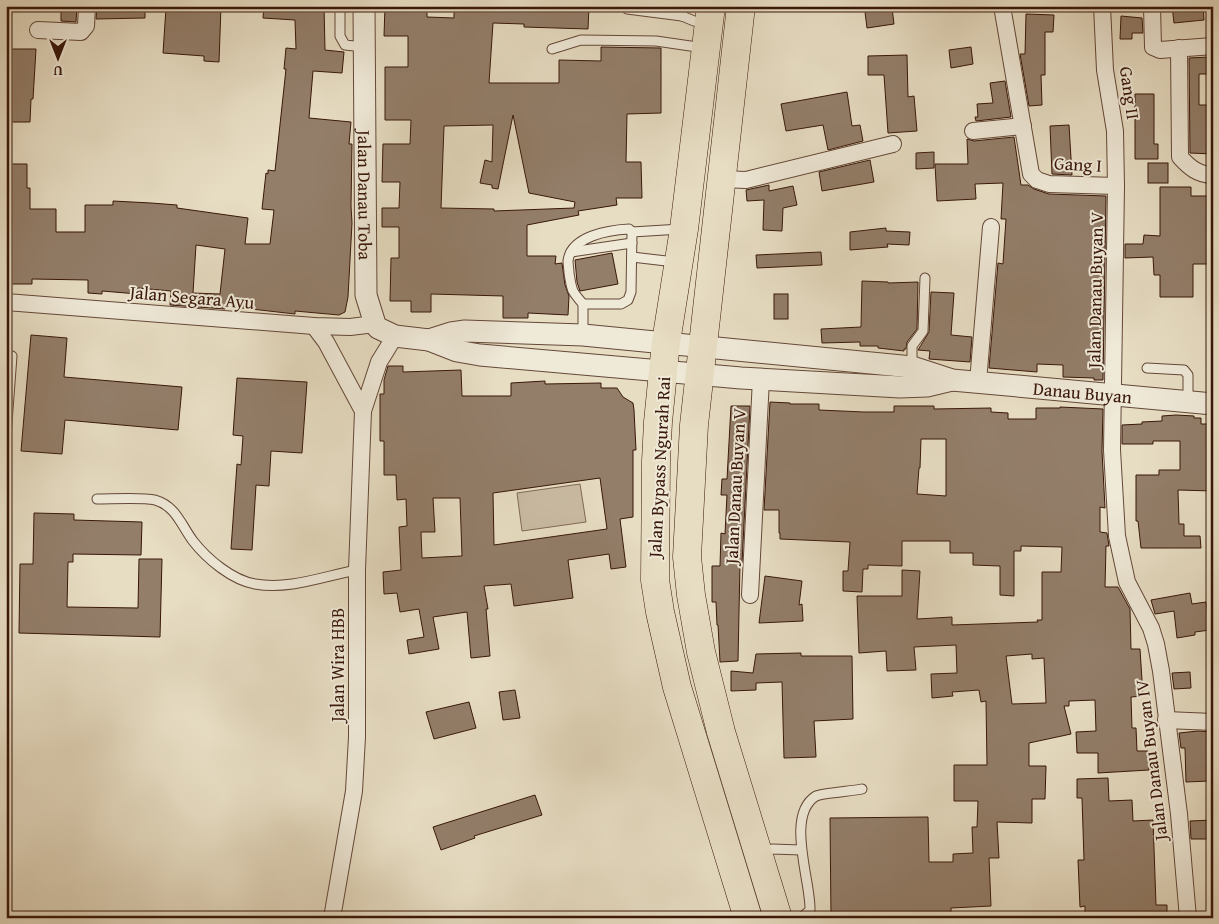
<svg xmlns="http://www.w3.org/2000/svg" width="1219" height="924" viewBox="0 0 1219 924" font-family="'Gentium Book Plus',serif">
<rect width="100%" height="100%" fill="#e7ddc3"/>
<filter id="stains"><feTurbulence type="fractalNoise" baseFrequency=".004" numOctaves="4"/><feColorMatrix values="0 0 0 0 .2 0 0 0 0 .09 0 0 0 0 .02 0 0 0 .5 -.17"/></filter>
<radialGradient id="worn" r=".72"><stop offset=".6" stop-color="#630" stop-opacity="0"/><stop offset="1" stop-color="#630" stop-opacity=".3"/></radialGradient>
<polygon fill="#c9bba3" stroke="#816956" points="580,484 586,522 522,531 517,493"/>
<g fill="#937e6a" stroke="#391709" fill-rule="evenodd">
<polygon points="61,6 77,6 76,22 61,21"/>
<polygon points="97,6 145,6 145,18 96,19"/>
<polygon points="206,6 221,6 219,62 204,61 204,56 163,53 166,8 206,8"/>
<path d="M264,6H324L325,50L344,52L342,73L313,71L309,118L351,122L349,144H352L351,206L352,223L348,297L345,312L339,315L295,311V314L225,306V309L170,305L171,291L138,288V294L102,291V294L88,293V280L32,279V284H9V251H7V233H9V201H6V164H27V188H30V209H56V232H85V205H113V201L151,203L177,205V208L248,218L245,244H270L274,210L262,209L266,173L268,174V170L275,171L286,69H284L286,48L296,49L295,20L263,18ZM196,245L225,249L220,294L193,293Z"/>
<path d="M385,6H402V10H427V17L454,18V6H589L588,29L524,27V24L493,23L489,83H559V60L601,61V47L661,48V113L627,114L626,162H641L642,198H616L617,205L578,211L579,215L527,225V256H556L555,264L562,263L565,285L569,296L568,315L528,313V318H503V296L431,294V312H411V301H390L391,258H399V227H382V208H399L400,182H382L383,144H410L411,120H385V67H408V36H384ZM513,115L529,193L575,202L574,208L494,211V209L441,208L444,126L493,125L492,162L485,160L480,183L492,185V188L498,189Z"/>
<polygon points="1172,6 1203,6 1204,20 1174,23"/>
<polygon points="892,8 894,24 867,28 865,12"/>
<polygon points="1026,14 1054,15 1053,32 1045,32 1045,75 1041,75 1042,105 1029,106 1020,54 1025,54"/>
<polygon points="1121,16 1142,18 1143,33 1132,33 1132,39 1120,39"/>
<polygon points="971,47 973,64 951,68 949,50"/>
<polygon points="6,49 36,49 33,99 31,99 30,122 6,122"/>
<polygon points="907,55 908,97 914,96 917,131 888,133 884,75 868,75 868,56"/>
<polygon points="1209,57 1209,74 1199,74 1199,105 1209,105 1209,118 1213,118 1213,154 1190,153 1189,58"/>
<polygon points="1005,81 1011,117 976,121 975,117 978,117 977,104 993,103 990,83"/>
<polygon points="847,92 852,126 860,125 863,141 828,150 823,125 786,131 781,104"/>
<polygon points="1135,94 1154,94 1154,144 1158,144 1158,159 1135,159"/>
<polygon points="1069,125 1072,175 1052,174 1050,126"/>
<polygon points="1014,137 1021,185 1028,185 1034,189 1049,194 1106,196 1103,380 1094,380 1094,378 1063,377 1063,365 1037,364 1037,372 989,368 998,263 1003,264 1006,219 1001,219 1003,183 975,184 976,199 937,201 935,164 968,164 967,139 974,141"/>
<polygon points="934,152 934,168 916,169 916,153"/>
<polygon points="870,160 874,182 822,191 819,172"/>
<rect x="1148" y="163" width="20" height="20"/>
<polygon points="769,185 769,191 793,186 797,205 783,208 782,231 763,230 764,200 747,201 746,190"/>
<polygon points="1160,187 1191,187 1191,196 1209,196 1211,222 1209,222 1209,249 1213,249 1213,264 1193,264 1193,297 1160,297 1160,275 1154,275 1153,257 1125,258 1125,244 1143,244 1144,235 1160,236"/>
<polygon points="886,228 886,231 910,232 909,245 887,244 888,247 850,250 850,232"/>
<polygon points="821,252 822,265 757,268 756,255"/>
<polygon points="612,253 618,284 580,291 577,282 575,260"/>
<polygon points="862,281 888,282 888,283 918,282 917,329 907,342 906,349 904,349 904,351 878,348 878,346 860,346 860,342 822,343 821,329 861,327"/>
<polygon points="931,292 954,293 951,335 972,337 970,362 929,359 930,351 918,350 929,332"/>
<rect x="774" y="294" width="14" height="25"/>
<polygon points="31,335 67,338 64,377 182,387 178,430 65,420 62,454 21,451"/>
<path d="M388,366H403V372L461,370L462,396H511V383L545,381V384L601,383V388H617L623,397L633,403L634,410L636,450H633V517L620,519L626,567L611,569L609,554L568,560L573,598L514,606L511,584L484,586L488,609H486L490,656L471,658L467,612L433,617L439,649L409,654L407,640L424,637L419,609L400,612L397,593L384,594L383,572L401,570L399,527L407,526L406,499L397,500L396,475H384V441H380V394H384V380ZM600,478L607,529L494,545L493,493ZM433,498H460L462,556L422,558L421,532H435Z"/>
<polygon points="237,378 307,382 302,453 271,451 269,486 256,485 252,550 231,549 237,464 241,465 243,436 233,435"/>
<path d="M770,402L790,403V404H819V410L864,412H894V406H934V409L991,408V412L1008,413V419H1036V408H1060V407L1103,409L1102,451L1105,508L1100,507V532L1107,533L1109,546H1106L1105,587H1118L1130,609L1131,649H1140L1143,696L1131,697L1132,728H1136L1137,751H1148L1149,770L1098,773V753H1077L1076,732L1096,731L1095,700L1069,701V706H1064L1071,734L1029,743V766H1046L1045,799H1032V823L997,822L999,858H989L991,906L951,908V918H831L830,818L928,817L929,862H953V854L973,853L972,827H977L978,801H954V765H987L986,701L981,702L979,690L952,692L953,696L932,698L931,674L957,673L956,645L914,647L916,670L887,671L886,651L859,653L857,596H902V570L920,571L917,619L952,617V625L1038,622L1037,620H1042V572H1061L1062,547L1021,546V551H1014V596L1000,595V566L973,565V553H950V541H902V566L868,565V569H863L862,592L843,591V571H848L850,542L780,539V533H779V510H764ZM921,439H946V496L917,494L919,468H920ZM1032,654V659L1044,658L1046,703L1012,704L1006,656Z"/>
<polygon points="731,406 750,406 742,563 740,563 738,661 720,662 718,625 717,625 716,602 712,602 712,566 720,566 721,533 725,534 727,495 721,495 722,479 727,479"/>
<polygon points="1176,415 1194,416 1194,418 1201,418 1201,424 1213,424 1213,491 1178,490 1179,524 1184,524 1184,536 1200,536 1201,548 1141,548 1138,521 1136,521 1136,475 1159,475 1159,470 1180,470 1180,441 1153,441 1153,444 1122,444 1122,425 1142,424 1142,422 1162,421 1162,416"/>
<polygon points="34,513 74,514 74,520 142,522 141,555 73,554 73,562 68,562 67,607 138,608 139,559 162,559 160,637 19,633 20,564 33,564"/>
<polygon points="765,576 802,581 799,605 802,604 803,621 759,623"/>
<polygon points="1190,593 1192,604 1206,602 1210,630 1195,632 1195,635 1177,638 1174,611 1155,614 1151,600"/>
<polygon points="801,653 801,656 852,656 853,719 814,721 816,757 784,758 782,682 756,683 756,690 731,691 731,671 753,673 756,654"/>
<polygon points="1190,672 1191,688 1174,689 1172,673"/>
<polygon points="515,690 520,718 503,720 499,692"/>
<polygon points="469,702 476,728 434,739 426,712"/>
<polygon points="1198,731 1213,732 1213,746 1209,746 1209,781 1186,782 1185,748 1181,748 1179,733"/>
<polygon points="1108,778 1109,801 1132,800 1133,821 1153,820 1156,905 1167,905 1167,918 1085,918 1085,906 1080,907 1078,860 1084,860 1082,798 1077,798 1077,779"/>
<polygon points="535,795 542,815 474,836 475,838 441,850 433,827"/>
<polygon points="1213,820 1213,839 1191,839 1190,821"/>
</g>
<g fill="none" stroke-linecap="round" stroke-linejoin="round">
<defs>
<g id="service">
<polyline points="340,6 340,36 345,45 364,47"/>
<polyline points="682,6 682,16 694,21 706,22"/>
<polyline points="627,9 682,16"/>
<polyline points="552,49 581,40 656,41 704,48"/>
<polyline points="571,252 632,243"/>
<polyline points="632,257 675,262"/>
<polyline points="583,304 621,304 628,300 631,292 632,232"/>
<path d="M583,335V304C571,290 572,291 569,273C569,269 568,265 568,261C571,236 609,230 629,229L632,232L681,229"/>
<polyline points="912,367 912,346 923,331 925,278"/>
<polyline points="1147,368 1184,370 1188,375 1188,401"/>
<polyline points="6,436 12,356"/>
<path d="M97,499C111,499 143,497 155,500C176,506 181,525 193,541C207,559 232,580 255,584C290,590 324,576 357,570"/>
<polyline points="760,853 772,849 801,850"/>
<path d="M801,918L810,910C811,881 785,815 816,796C822,793 853,791 862,789"/>
</g>
<g id="minor">
<polyline points="1002,6 1031,174 1037,180 1049,184 1116,186"/>
<polyline points="1102,6 1105,70 1115,131 1116,186 1112,450 1117,536 1127,582 1151,628 1156,644 1161,671 1179,814 1188,918"/>
<polyline points="1152,6 1153,47 1160,50 1213,46"/>
<polyline points="38,30 81,32 86,26 87,6"/>
<path d="M1179,48L1180,157C1189,167 1198,175 1213,175"/>
<polyline points="973,131 1023,126"/>
<polyline points="722,179 746,180 893,144"/>
<polyline points="6,302 314,326 350,327 375,324"/>
<polyline points="314,326 326,342 363,411"/>
<polyline points="978,382 991,227"/>
<polyline points="750,595 761,379"/>
<polyline points="1166,720 1213,722"/>
<polyline points="332,918 354,791 357,737 357,570 363,411 379,362 395,336"/>
</g>
<g id="tertiary">
<path id="s1" d="M364,6L366,295L375,324L378,328L395,336L429,340L457,351L480,355L741,378L900,387L927,386L952,380"/>
<path id="s2" d="M429,340L451,333L465,331L583,335L912,367L952,380L1213,404"/>
</g>
<g id="trunk">
<polyline points="711,6 684,229 666,342 658,422 656,461 655,580 660,612 677,687 748,918"/>
<polyline points="741,6 694,425 687,557 691,595 701,652 721,732 778,918"/>
</g>
</defs>
<use href="#service" stroke="#644838" stroke-width="11"/>
<use href="#minor" stroke="#644838" stroke-width="18"/>
<use href="#tertiary" stroke="#644838" stroke-width="23"/>
<use href="#trunk" stroke="#391709" stroke-width="29"/>
<use href="#service" stroke="#efe9d8" stroke-width="9"/>
<use href="#minor" stroke="#efe9d8" stroke-width="16"/>
<use href="#tertiary" stroke="#efe9d8" stroke-width="21"/>
<use href="#trunk" stroke="#e7ddc3" stroke-width="28"/>
</g>
<g text-anchor="middle" dominant-baseline="central" stroke-width="4" stroke-linejoin="round" paint-order="stroke">
<g font-size="18" fill="#391709" stroke="#efe9d8">
<text transform="translate(1130 93) rotate(82)">Gang II</text>
<text transform="translate(1078 164) rotate(3)">Gang I</text>
<text stroke="none"><textPath href="#s1" startOffset="189">Jalan Danau Toba</textPath></text>
<text transform="translate(1095 290) rotate(-89)">Jalan Danau Buyan V</text>
<text transform="translate(192 297) rotate(5)">Jalan Segara Ayu</text>
<text stroke="none"><textPath href="#s2" startOffset="659">Danau Buyan</textPath></text>
<text transform="translate(659 467) rotate(-87)">Jalan Bypass Ngurah Rai</text>
<text transform="translate(735 486) rotate(-87)">Jalan Danau Buyan V</text>
<text transform="translate(337 665) rotate(-90)">Jalan Wira HBB</text>
<text transform="translate(1151 760) rotate(-97)">Jalan Danau Buyan IV</text>
</g>
</g>
<rect width="1219" height="924" fill="none" stroke="#e7ddc3" stroke-width="25"/>
<rect x="8" y="8" width="1204" height="909" fill="none" stroke="#391709" stroke-width="2.5"/>
<rect x="12" y="12" width="1194" height="899" fill="none" stroke="#391709"/>
<g transform="translate(58 58) rotate(180)" stroke="#efe9d8" stroke-width="4" paint-order="stroke">
<path d="M0-4L9 19L0 12L-9 19Z" fill="#391709"/>
<text y="-8" font-size="14" font-weight="bold" text-anchor="middle" fill="#391709">U</text>
</g>
<rect width="100%" height="100%" filter="url(#stains)"/>
<rect width="100%" height="100%" fill="url(#worn)"/>
</svg>
